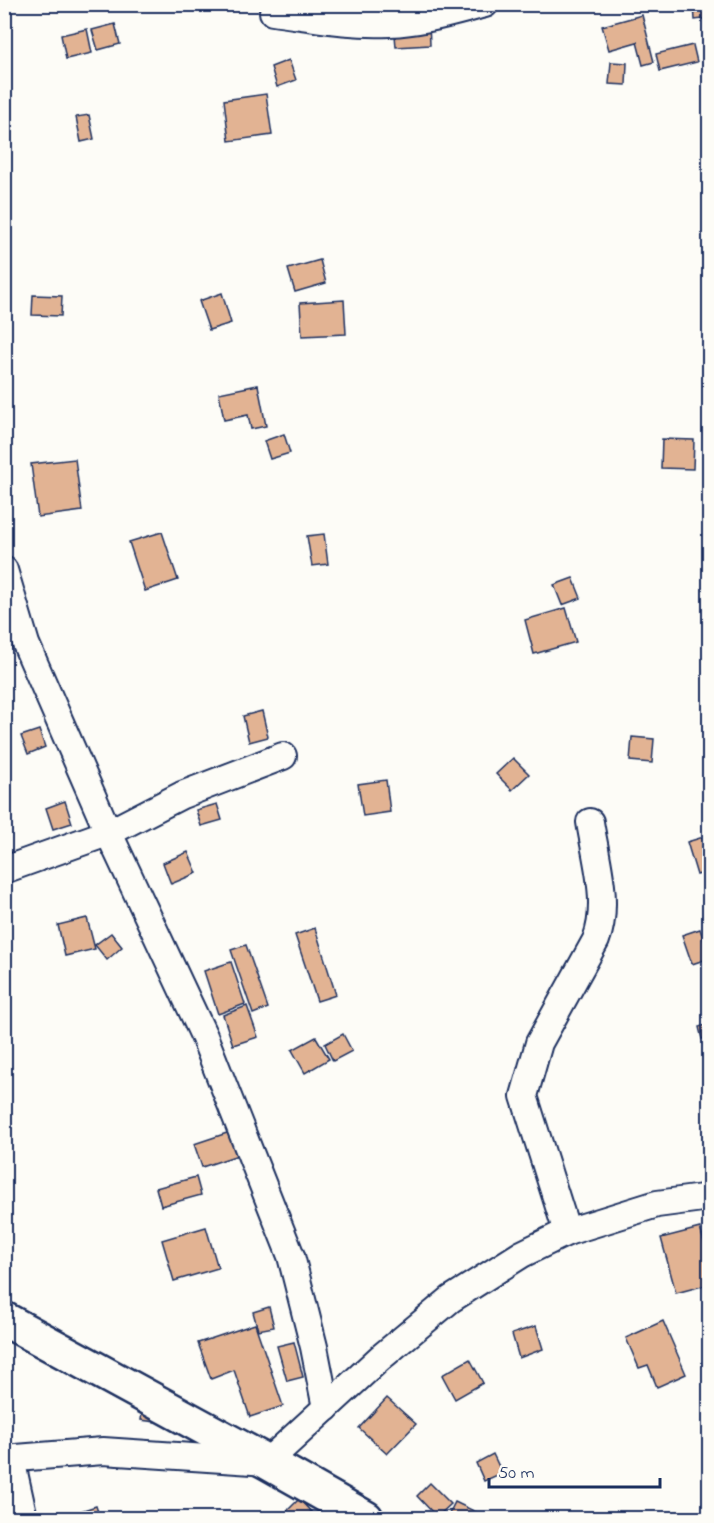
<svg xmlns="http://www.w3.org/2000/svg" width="714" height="1523" viewBox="0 0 714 1523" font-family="'Indie Flower',sans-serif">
<rect width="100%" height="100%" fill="#fdfcf7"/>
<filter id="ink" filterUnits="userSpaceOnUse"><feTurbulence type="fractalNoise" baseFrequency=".0167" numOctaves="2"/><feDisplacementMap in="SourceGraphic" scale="12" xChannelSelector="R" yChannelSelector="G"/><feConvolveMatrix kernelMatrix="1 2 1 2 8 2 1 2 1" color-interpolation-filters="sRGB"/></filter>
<g filter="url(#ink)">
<g fill="#e2b393" stroke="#1b2f5e" stroke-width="1.5">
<polygon points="694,4 710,4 710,18 695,20"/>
<polygon points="642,15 654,62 643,65 637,42 609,50 602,26"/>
<polygon points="429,22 430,45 396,47 394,23"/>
<polygon points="115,24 120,44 98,50 92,30"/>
<polygon points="87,29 92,53 66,59 61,35"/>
<polygon points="693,45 697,62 660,71 656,54"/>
<polygon points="289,60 296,80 277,87 271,67"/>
<polygon points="611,62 627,63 626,85 609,84"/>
<polygon points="266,94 272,135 229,141 224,100"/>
<polygon points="89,115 94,139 81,142 76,117"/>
<polygon points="320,260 326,283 295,292 288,269"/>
<polygon points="222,293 231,323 209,330 199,301"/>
<polygon points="33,295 62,296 61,316 32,315"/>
<polygon points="344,300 346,334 302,336 300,303"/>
<polygon points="258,385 266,426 251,429 248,415 224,420 219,393"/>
<polygon points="284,434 290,453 270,459 264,441"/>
<polygon points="662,439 694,440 693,469 661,468"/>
<polygon points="75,459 82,511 38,517 31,464"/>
<polygon points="162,532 178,580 145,591 129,542"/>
<polygon points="324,534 328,564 312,566 307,536"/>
<polygon points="573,578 581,598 562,605 554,585"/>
<polygon points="566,608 576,642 534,654 525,620"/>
<polygon points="262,711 268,737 249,742 243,716"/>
<polygon points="39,730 45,747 28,754 21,736"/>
<polygon points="632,737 654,739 652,763 630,761"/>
<polygon points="513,758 529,774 512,790 496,774"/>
<polygon points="386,780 390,812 363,816 358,784"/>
<polygon points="65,801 72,823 53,829 46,808"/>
<polygon points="217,804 222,820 201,826 196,810"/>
<polygon points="710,835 710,871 697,875 687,842"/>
<polygon points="188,852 197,873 171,884 163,863"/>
<polygon points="87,918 95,949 65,956 58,925"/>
<polygon points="315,928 336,995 317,1001 295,935"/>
<polygon points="700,929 710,958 692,964 682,935"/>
<polygon points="111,933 122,947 107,960 95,945"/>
<polygon points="246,945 268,1008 253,1014 231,950"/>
<polygon points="231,962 245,1004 218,1014 204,971"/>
<polygon points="247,1006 258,1037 233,1045 223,1015"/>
<polygon points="710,1024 710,1037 702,1039 699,1027"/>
<polygon points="343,1034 352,1051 333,1061 325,1044"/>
<polygon points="316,1037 329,1059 305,1073 292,1050"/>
<polygon points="230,1132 238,1155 202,1167 194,1144"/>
<polygon points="196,1177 201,1195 161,1206 156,1188"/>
<polygon points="206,1227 218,1268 174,1281 162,1240"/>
<polygon points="700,1228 710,1263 710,1284 676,1293 661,1238"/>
<polygon points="269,1307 274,1327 258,1330 253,1312"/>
<polygon points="663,1321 686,1374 657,1387 648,1365 639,1368 626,1338"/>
<polygon points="255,1324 283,1406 250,1417 234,1370 211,1379 198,1343"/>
<polygon points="536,1326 543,1349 519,1358 512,1334"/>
<polygon points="294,1342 303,1377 287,1381 277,1346"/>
<polygon points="470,1359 483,1383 455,1399 442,1375"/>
<polygon points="387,1398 416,1424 387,1454 359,1428"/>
<polygon points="143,1405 163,1423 141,1420"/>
<polygon points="493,1454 502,1473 484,1481 476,1463"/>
<polygon points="430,1483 451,1504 437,1517 417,1496"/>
<polygon points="299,1499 317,1518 289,1518 285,1513"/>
<polygon points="455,1502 476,1512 473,1518 447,1518"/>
<polygon points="96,1506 100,1518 69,1518 68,1515"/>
</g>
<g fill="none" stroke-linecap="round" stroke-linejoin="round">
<defs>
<g id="street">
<path d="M273,12C311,17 350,25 389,23C422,22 454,12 485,4"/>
<polyline points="4,570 26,644 105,825 204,1036 291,1256 314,1347 326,1408"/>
<polyline points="4,870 110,832 182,795 283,756"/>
<path d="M567,1232L524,1096L539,1043L596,940C610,903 596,860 590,822"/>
<polyline points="4,1459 103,1451 267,1462 380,1358 451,1299 522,1254 567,1232 657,1204 710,1197"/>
<polyline points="11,1459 24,1518"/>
</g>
<polyline id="secondary" points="4,1319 267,1462 366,1518"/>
</defs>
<use href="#street" stroke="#1b2f5e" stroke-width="30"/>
<use href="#secondary" stroke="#1b2f5e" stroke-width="38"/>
<use href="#street" stroke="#fdfcf7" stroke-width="26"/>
<use href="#secondary" stroke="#fdfcf7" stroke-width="33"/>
</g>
</g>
<rect width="714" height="1523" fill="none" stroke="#fdfcf7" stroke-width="24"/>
<rect x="12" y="12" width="690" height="1499" fill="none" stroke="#1b2f5e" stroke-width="2" filter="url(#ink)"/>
<path d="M489 1478v9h171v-9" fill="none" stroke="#1b2f5e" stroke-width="3"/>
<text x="498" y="1478" font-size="18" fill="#1b2f5e" stroke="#fdfcf7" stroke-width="4.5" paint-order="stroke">50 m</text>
</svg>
